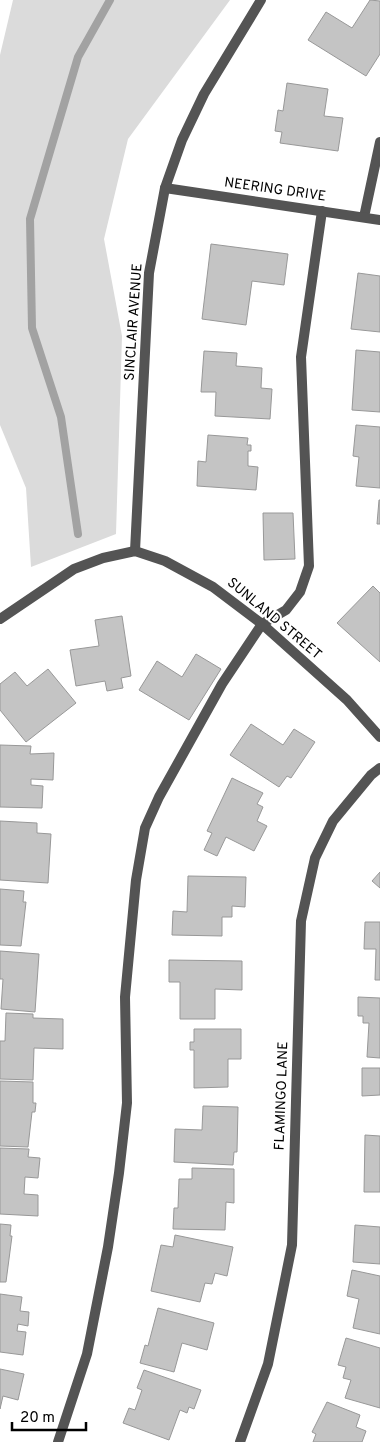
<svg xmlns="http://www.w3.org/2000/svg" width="380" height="1442" font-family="Overpass,sans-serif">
<rect width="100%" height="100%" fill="#fff"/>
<path fill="#dbdbdb" d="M13,0H230L128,139L104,239L122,336L116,534L31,567L26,488L0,425V55Z"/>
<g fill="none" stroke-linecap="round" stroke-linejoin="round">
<path stroke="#a2a2a2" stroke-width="8" d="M78,534L61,417L32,328L30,219L78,57L110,0"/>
</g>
<g fill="#c4c4c4" stroke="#989898">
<path d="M370,0L380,1V54L366,76L308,40L326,12L352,28Z"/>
<path d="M287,83L328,89L324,116L343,118L338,151L280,143L282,132L275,131L278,110L283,111Z"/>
<path d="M211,244L288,254L284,285L252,281L246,325L202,319Z"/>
<path d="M358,273L380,276V332L351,329Z"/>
<path d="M356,350L380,352V412L352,410Z"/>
<path d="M204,351L237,353L236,366L262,368L261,388L272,389L270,419L215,416L216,392H201Z"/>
<path d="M356,425L380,427V488L356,486L359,457L353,456Z"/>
<path d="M208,435L248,438L247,445H251V451H248V466L258,467L256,490L197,486L198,461L206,462Z"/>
<path d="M379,500H380V524H377Z"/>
<path d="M263,513H293L295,559L264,560Z"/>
<path d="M373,586L380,593V662L337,623Z"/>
<path d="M122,616L131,676L121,678L123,688L107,691L105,681L76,686L70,650L99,646L95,620Z"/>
<path d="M196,654L221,669L189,720L139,690L157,661L182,677Z"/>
<path d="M48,669L76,703L26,742L0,710V684L15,672L27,686Z"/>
<path d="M251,724L283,745L294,729L315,742L291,778L287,776L279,787L230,755Z"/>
<path d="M0,745L31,746L30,754L54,753L53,780L31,779V785L43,786L42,808L0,807Z"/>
<path d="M232,778L263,793L257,804L263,807L257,821L267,826L254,851L226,837L217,856L204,850L212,833L207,831Z"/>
<path d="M0,821L37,823V833L51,834L48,883L0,880Z"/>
<path d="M380,872V888L372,881Z"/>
<path d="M188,876L246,877L245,907L232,906V917H222V936L172,935L173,911L187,912Z"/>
<path d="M0,889L24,891L23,902H26L21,946L0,945Z"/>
<path d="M365,922H380V980H375L376,949H364Z"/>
<path d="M0,951L39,954L35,1012L1,1009L3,979H0Z"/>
<path d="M169,960L242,961V990L215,989V1019H180V982H169Z"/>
<path d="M358,997L380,998V1058L367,1057L369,1023H363V1016H358Z"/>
<path d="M6,1013L33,1014V1018L63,1019V1049L34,1048L33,1080L0,1079V1041H5Z"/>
<path d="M194,1029H241V1059H228V1087L194,1088V1050H190V1042H194Z"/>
<path d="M362,1068H380V1095L362,1096Z"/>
<path d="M0,1081L33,1082V1103H36L35,1112H32L28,1147L0,1146Z"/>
<path d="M203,1106L238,1107L237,1152H234L233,1165L174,1162L175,1129L202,1130Z"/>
<path d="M365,1135L380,1136V1192H364Z"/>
<path d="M0,1148L29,1149L28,1157L40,1158L38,1178L25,1177L24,1194L38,1195V1216L0,1214Z"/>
<path d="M192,1168L234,1169V1203L226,1202L225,1230L173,1229L174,1208H178L179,1179H192Z"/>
<path d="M0,1224L11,1225L10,1236H12L6,1282H0Z"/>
<path d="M355,1225L380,1227V1264L353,1262Z"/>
<path d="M175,1235L233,1247L227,1276L215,1273L212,1284L205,1283L200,1302L151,1291L161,1245L173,1247Z"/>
<path d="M352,1270L380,1276V1334L353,1328L359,1299L347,1296Z"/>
<path d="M0,1294L22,1297L20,1311L29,1312L28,1326L18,1324L17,1331L26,1332L23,1355L0,1352Z"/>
<path d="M158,1308L214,1323L207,1350L182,1343L174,1372L140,1363L145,1345L148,1346Z"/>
<path d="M346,1338L380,1348V1408L345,1398L351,1380L343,1378L346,1367L338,1365Z"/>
<path d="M0,1369L24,1374L18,1400L3,1396L0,1409Z"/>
<path d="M144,1370L201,1390L194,1409L189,1407L187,1413L180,1410L169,1440L123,1423L129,1408L135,1410L142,1390L137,1388Z"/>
<path d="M327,1402L360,1415L356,1427L366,1431L362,1442H313L316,1434L312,1432Z"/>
</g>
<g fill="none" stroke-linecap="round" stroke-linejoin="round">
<g stroke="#545454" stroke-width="10">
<path d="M364,217L380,142"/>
<path d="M58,1442L87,1354L108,1247L119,1173L127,1103L125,997L136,880L145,828L159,797L222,684L262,624L286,610L300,592L309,566L301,357L322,211"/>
</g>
<g stroke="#545454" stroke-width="10">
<path d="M165,188L380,220"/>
<path d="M135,551L149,273L165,188L182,140L204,94L261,0"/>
<path d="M0,619L74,569L103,558L135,551L165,561L213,587L262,624L347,700L380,737"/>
<path d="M240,1442L268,1364L292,1245L301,921L315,858L333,821L371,775L380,768"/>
</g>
</g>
<g text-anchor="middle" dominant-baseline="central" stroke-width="4" stroke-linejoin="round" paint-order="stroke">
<g font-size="14" fill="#000" stroke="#fff">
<text transform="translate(275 190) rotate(8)">NEERING DRIVE</text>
<text transform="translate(134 322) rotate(-86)">SINCLAIR AVENUE</text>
<text transform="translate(274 619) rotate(40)">SUNLAND STREET</text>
<text transform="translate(282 1096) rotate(-88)">FLAMINGO LANE</text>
</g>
</g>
<path d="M12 1422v8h74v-8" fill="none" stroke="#000000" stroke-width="2.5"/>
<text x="20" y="1422" font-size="15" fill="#000000" stroke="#ffffff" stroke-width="4" paint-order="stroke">20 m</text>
</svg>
